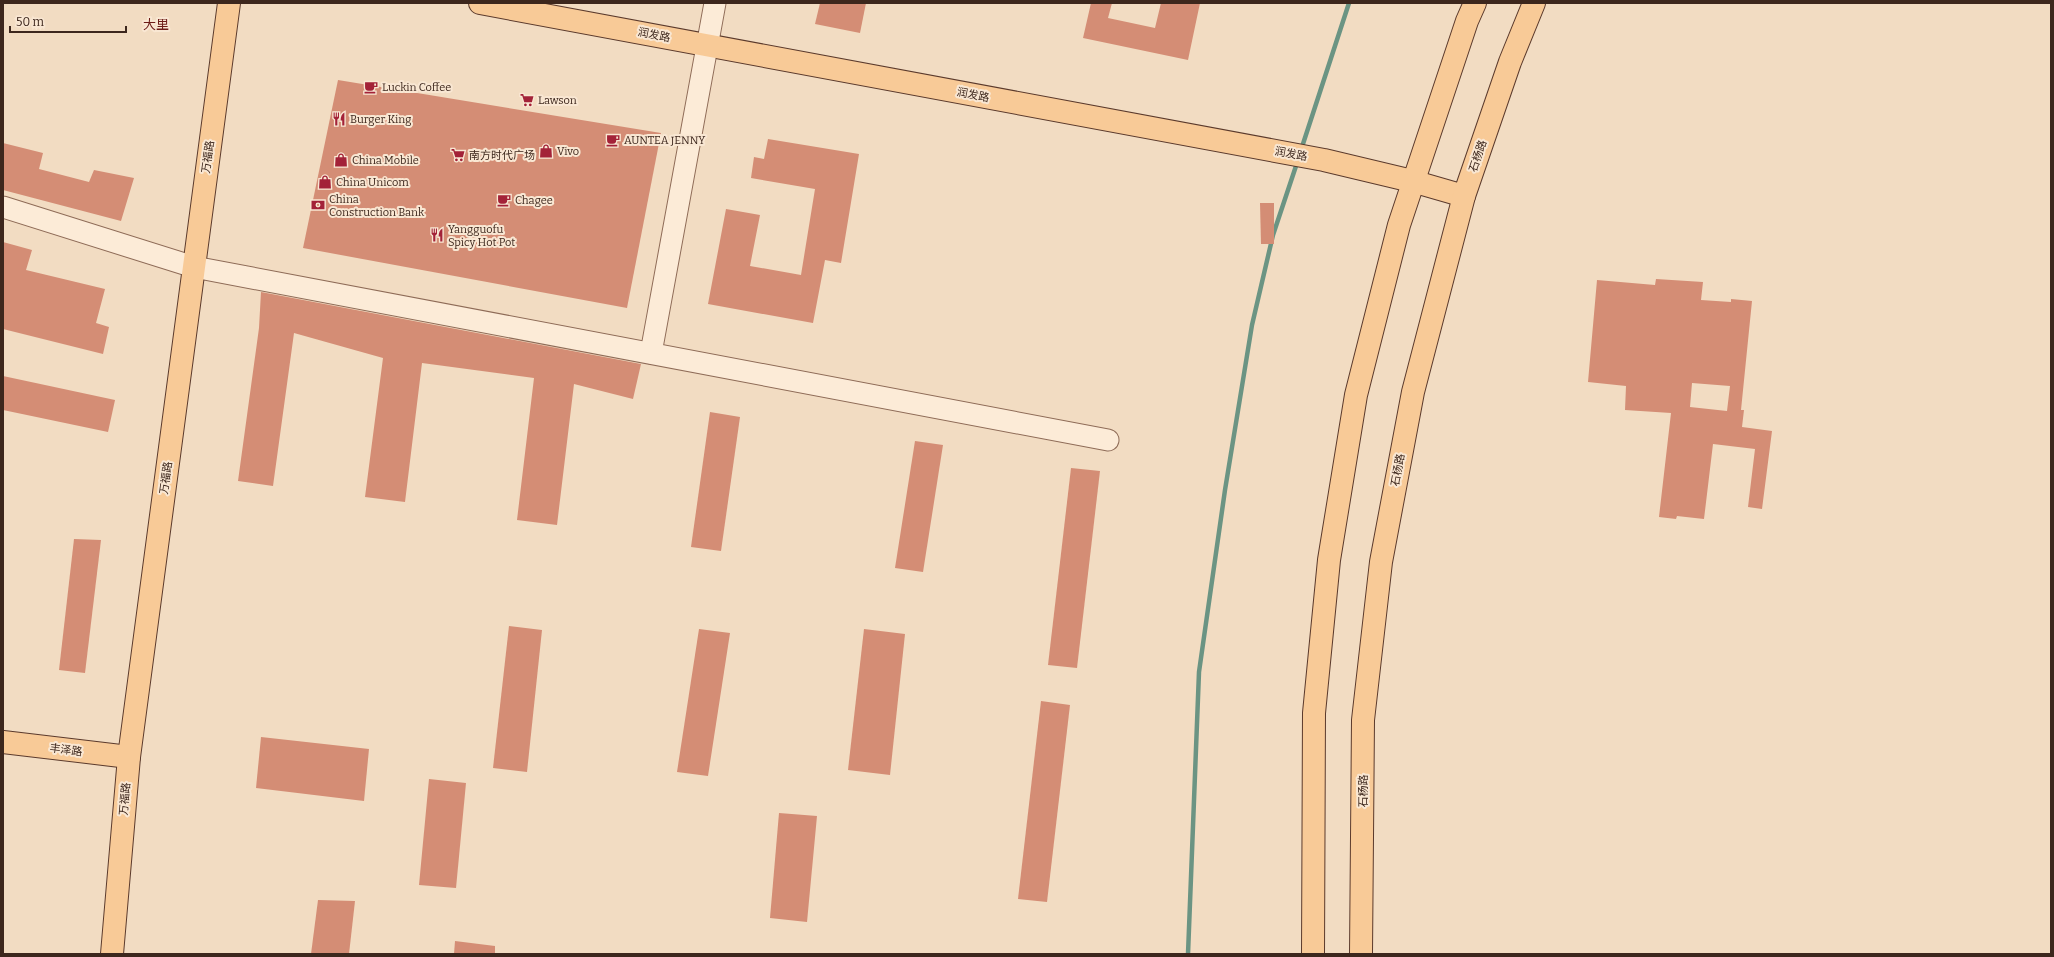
<svg xmlns="http://www.w3.org/2000/svg" width="2054" height="957" font-family="Bitter,'Noto Sans SC',serif">
<rect width="100%" height="100%" fill="#f2dcc2"/>
<g fill="none" stroke-linecap="round" stroke-linejoin="round">
<g stroke="#6b9483" stroke-width="4.5">
<path d="M1301,150L1349,3"/>
<path d="M1188,954L1199,672L1225,490L1252,325L1273,235L1298,160"/>
</g>
</g>
<g fill="#d48d75" fill-rule="evenodd">
<path d="M820,3H866L860,33L815,24Z"/>
<path d="M1091,3H1112L1108,18L1155,28L1161,3H1200L1188,60L1083,38Z"/>
<path d="M338,80L661,133L627,308L303,248Z"/>
<path d="M768,139L859,154L841,263L825,260L813,323L708,304L726,209L760,215L750,266L801,275L815,189L751,178L754,157L764,159Z"/>
<path d="M3,143L43,153L39,169L89,182L94,170L134,178L121,221L3,190Z"/>
<path d="M1260,203H1274V244H1261Z"/>
<path d="M3,242L32,250L26,270L105,289L96,323L109,327L103,354L3,329Z"/>
<path d="M1656,279L1703,282L1701,300L1731,302V299L1752,301L1741,410H1744L1742,427L1772,431L1762,509L1748,507L1755,449L1713,444L1704,519L1677,516L1676,519L1659,517L1671,413L1625,410L1626,386L1588,382L1597,280L1655,285ZM1692,383L1730,386L1727,411L1690,407Z"/>
<path d="M261,292L641,364L633,399L574,384L557,525L517,520L534,378L422,363L405,502L365,497L383,358L294,333L273,486L238,481L259,328Z"/>
<path d="M3,376L115,400L108,432L3,410Z"/>
<path d="M710,412L740,417L721,551L691,547Z"/>
<path d="M915,441L943,445L923,572L895,568Z"/>
<path d="M1071,468L1100,471L1077,668L1048,665Z"/>
<path d="M74,539L101,540L85,673L59,670Z"/>
<path d="M509,626L542,630L527,772L493,768Z"/>
<path d="M699,629L730,633L708,776L677,772Z"/>
<path d="M864,629L905,634L890,775L848,770Z"/>
<path d="M1041,701L1070,705L1047,902L1018,899Z"/>
<path d="M261,737L369,749L364,801L256,788Z"/>
<path d="M429,779L466,783L456,888L419,885Z"/>
<path d="M779,813L817,816L807,922L770,918Z"/>
<path d="M318,900L355,901L349,954H311Z"/>
<path d="M455,941L495,946V954H454Z"/>
</g>
<g fill="none" stroke-linecap="round" stroke-linejoin="round">
<g stroke="#8e6b57" stroke-width="23">
<g id="minor">
<path d="M3,207L194,267L1108,440"/>
<path d="M651,353L715,3"/>
</g>
</g>
<g stroke="#5b3a2c" stroke-width="24">
<g id="major">
<path d="M480,3L1324,160L1412,181L1464,196"/>
<path d="M3,742L129,757"/>
<path d="M112,954L129,757L229,3"/>
<path d="M1313,954L1314,713L1329,560L1356,395L1399,225L1467,21L1475,3"/>
<path d="M1361,954L1363,720L1381,562L1413,392L1464,196L1510,62L1534,3"/>
</g>
</g>
<use href="#minor" stroke="#fcebd7" stroke-width="21"/>
<use href="#major" stroke="#f8ca97" stroke-width="22"/>
</g>
<defs>
<g id="cafe-bare" transform="scale(1.08)"><path d="M-5.5-4.5H6V0H3Q3 3.5 0 3.5H-2.5Q-5.5 3.5-5.5 0ZM3-3.2v2h1.7v-2ZM-6 4.5H4V6H-6Z" fill="#a32238" stroke="#f9e7d3" stroke-width="2.5" paint-order="stroke"/></g>
<g id="supermarket-bare" transform="scale(1.08)"><path d="M-6-5.5h2.5l.6 2H6L4.5 2H-2.5L-4.4-4H-6ZM-1.5 3.2a1.3 1.3 0 1 0 .1 0ZM3 3.2a1.3 1.3 0 1 0 .1 0Z" fill="#a32238" stroke="#f9e7d3" stroke-width="2.5" paint-order="stroke"/></g>
<g id="restaurant-bare" transform="scale(1.08)"><path d="M-5-6h1v4h1v-4h1v4h1v-4h1v5L-1.5 .5V6h-2V.5L-5-1ZM5-6V6H3V1.5H1.5Q1.5-4 5-6Z" fill="#a32238" stroke="#f9e7d3" stroke-width="2.5" paint-order="stroke"/></g>
<g id="shop-bare" transform="scale(1.08)"><path d="M-5-2.5h2.3a2.7 3.5 0 0 1 5.4 0H5L5.5 6h-11ZM-1.5-2.5h3a1.5 2.3 0 0 0-3 0Z" fill="#a32238" stroke="#f9e7d3" stroke-width="2.5" paint-order="stroke"/></g>
<g id="bank-bare" transform="scale(1.08)"><path d="M-6-4H6V4H-6ZM0-2.3a2.3 2.3 0 1 0 0 4.6a2.3 2.3 0 1 0 0-4.6Z" fill="#a32238" stroke="#f9e7d3" stroke-width="2.5" paint-order="stroke"/></g>
</defs>
<g fill-rule="evenodd">
<use href="#cafe-bare" x="371" y="87"/>
<use href="#supermarket-bare" x="527" y="100"/>
<use href="#restaurant-bare" x="339" y="119"/>
<use href="#cafe-bare" x="613" y="140"/>
<use href="#shop-bare" x="546" y="151"/>
<use href="#supermarket-bare" x="458" y="155"/>
<use href="#shop-bare" x="341" y="160"/>
<use href="#shop-bare" x="325" y="182"/>
<use href="#cafe-bare" x="504" y="200"/>
<use href="#bank-bare" x="318" y="205"/>
<use href="#restaurant-bare" x="437" y="235"/>
</g>
<g text-anchor="middle" dominant-baseline="central" stroke-width="4" stroke-linejoin="round" paint-order="stroke">
<g font-size="11" fill="#3d271d" stroke="#f9e7d3">
<text transform="translate(654 35) rotate(11)">润发路</text>
<text transform="translate(973 95) rotate(11)">润发路</text>
<text transform="translate(1291 154) rotate(10)">润发路</text>
<text transform="translate(1478 156) rotate(-71)">石杨路</text>
<text transform="translate(208 157) rotate(-82)">万福路</text>
<text transform="translate(1398 470) rotate(-80)">石杨路</text>
<text transform="translate(166 478) rotate(-82)">万福路</text>
<text transform="translate(66 750) rotate(7)">丰泽路</text>
<text transform="translate(1363 791) rotate(-90)">石杨路</text>
<text transform="translate(125 799) rotate(-85)">万福路</text>
</g>
<g font-size="11" fill="#3d271d" stroke="#f9e7d3" text-anchor="start">
<text x="382" y="87">Luckin Coffee</text>
<text x="538" y="100">Lawson</text>
<text x="350" y="119">Burger King</text>
<text x="624" y="140">AUNTEA JENNY</text>
<text x="557" y="151">Vivo</text>
<text x="469" y="155">南方时代广场</text>
<text x="352" y="160">China Mobile</text>
<text x="336" y="182">China Unicom</text>
<text x="329" y="199">China<tspan x="329" dy="13">Construction Bank</tspan></text>
<text x="515" y="200">Chagee</text>
<text x="448" y="229">Yangguofu<tspan x="448" dy="13">Spicy Hot Pot</tspan></text>
</g>
<g font-size="13" fill="#6d1c18" stroke="#f9e7d3">
<text x="156" y="24">大里</text>
</g>
</g>
<rect width="2054" height="957" fill="none" stroke="#3d271d" stroke-width="8"/>
<path d="M10 26v6h116v-6" fill="none" stroke="#3d271d" stroke-width="2"/>
<text x="16" y="26" font-size="12" fill="#3d271d" stroke="#f9e7d3" stroke-width="3" paint-order="stroke">50 m</text>
</svg>
